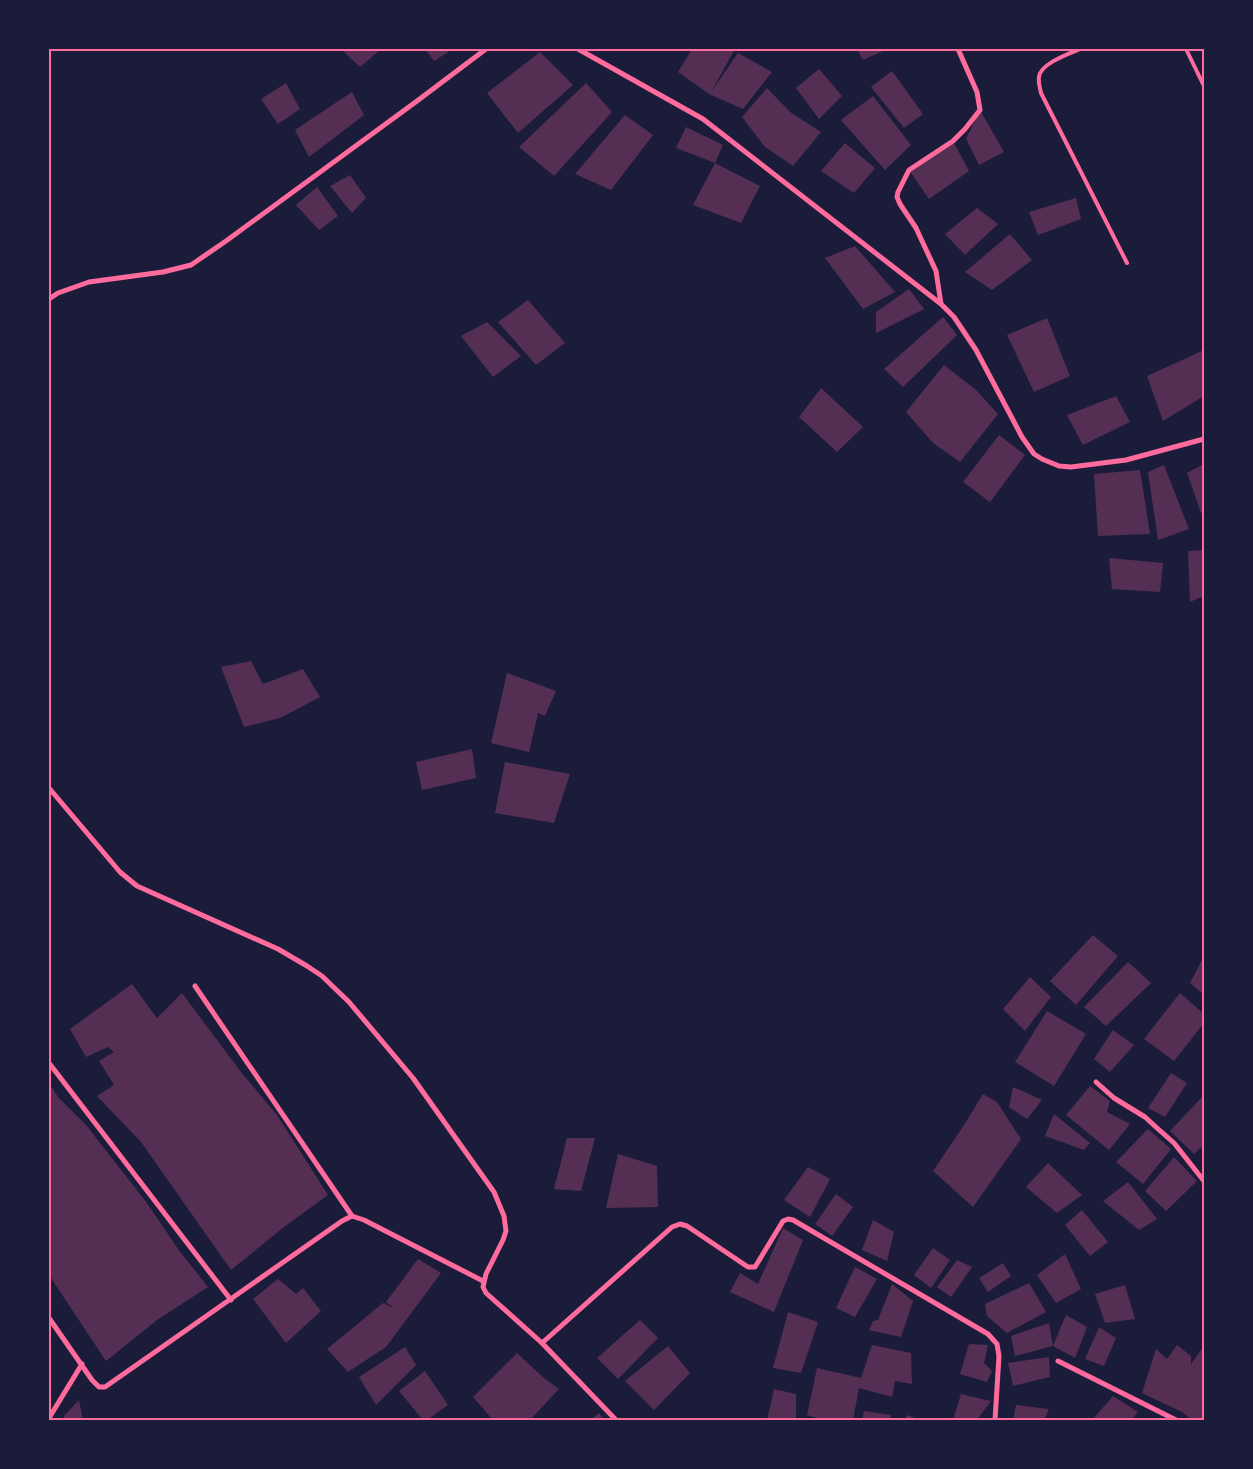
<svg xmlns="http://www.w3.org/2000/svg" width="1253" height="1469" font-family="Cabin,sans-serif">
<rect width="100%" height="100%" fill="#1b1b3a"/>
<g fill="#542f53">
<path d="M341,49H381L360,67Z"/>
<path d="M425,49H453L434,61Z"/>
<path d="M692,49H735L711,92L738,53L772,72L743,109L709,94L678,72Z"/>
<path d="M857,49H887L863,60Z"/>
<path d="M540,52L573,85L518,133L487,93Z"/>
<path d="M819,69L842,96L819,119L796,88Z"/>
<path d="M892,71L923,114L904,128L871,87Z"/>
<path d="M286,83L300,109L278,124L261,99Z"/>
<path d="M586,83L612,112L554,176L519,147Z"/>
<path d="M767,88L790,112L821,132L793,166L765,147L742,117Z"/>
<path d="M352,92L364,115L309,157L295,130Z"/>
<path d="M873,96L911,145L885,170L841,120Z"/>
<path d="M980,110L1004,152L979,165L966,139Z"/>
<path d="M625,115L653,135L611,190L575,174Z"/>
<path d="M686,127L723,145L715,163L760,186L741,223L693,205L715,163L676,148Z"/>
<path d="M953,141L969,171L929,199L909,170Z"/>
<path d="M845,143L875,168L854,193L821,171Z"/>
<path d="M350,175L366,198L352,213L330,186Z"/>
<path d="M317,187L338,216L319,230L296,205Z"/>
<path d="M1076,198L1081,219L1038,235L1029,212Z"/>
<path d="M977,208L998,224L965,255L945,234Z"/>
<path d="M1010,234L1032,260L992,290L965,272Z"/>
<path d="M855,246L895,292L863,309L825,258Z"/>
<path d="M909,289L924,309L876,333V312Z"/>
<path d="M528,300L565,343L536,365L498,322Z"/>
<path d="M943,317L957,335L903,387L884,369Z"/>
<path d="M1047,318L1070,376L1034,392L1007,335Z"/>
<path d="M487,322L521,356L493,377L461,336Z"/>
<path d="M1204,350V396L1163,421L1147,376Z"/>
<path d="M944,365L976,390L998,414L960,462L933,443L906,412Z"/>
<path d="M821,388L863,427L837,452L799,417Z"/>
<path d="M1116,396L1130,422L1083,445L1067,415Z"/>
<path d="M999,435L1025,455L990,502L963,482Z"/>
<path d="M1204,464V512L1201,513L1187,473Z"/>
<path d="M1164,465L1189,529L1158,540L1148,472Z"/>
<path d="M1140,470L1150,534L1098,536L1094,474Z"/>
<path d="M1204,550V596L1190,602L1188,551Z"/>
<path d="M1109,558L1163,563L1160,592L1112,589Z"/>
<path d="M251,661L263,684L303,669L320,697L280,718L244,727L221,667Z"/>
<path d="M507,673L556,691L545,716L538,713L529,752L491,743Z"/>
<path d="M472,749L476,778L422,790L416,762Z"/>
<path d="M505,762L570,774L554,823L495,813Z"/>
<path d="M1093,935L1118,956L1076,1005L1050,981Z"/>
<path d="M1203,958L1204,959V995L1190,983Z"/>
<path d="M1128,962L1151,983L1106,1026L1084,1007Z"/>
<path d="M1030,977L1051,997L1025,1031L1003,1009Z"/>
<path d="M132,984L157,1018L182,993L241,1072L277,1115L328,1195L284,1227L231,1270L141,1142L97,1096L114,1085L99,1061L114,1052L108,1047L86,1057L70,1029Z"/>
<path d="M1180,993L1204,1014V1023L1174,1061L1144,1039Z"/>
<path d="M1047,1011L1086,1034L1054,1086L1015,1062Z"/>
<path d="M1113,1030L1134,1045L1110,1072L1094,1059Z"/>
<path d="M1171,1073L1187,1083L1165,1117L1148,1108Z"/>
<path d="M49,1083L58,1097L86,1125L147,1203L178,1249L208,1287L157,1320L106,1361L49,1275Z"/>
<path d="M1090,1086L1110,1101L1107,1112L1130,1124L1109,1150L1066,1115Z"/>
<path d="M1013,1087L1042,1100L1027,1119L1009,1107Z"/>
<path d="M983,1094L997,1102L1021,1139L973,1207L933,1171L964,1125Z"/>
<path d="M1202,1097L1204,1099V1145L1194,1154L1170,1131Z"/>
<path d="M1054,1114L1090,1143L1084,1150L1045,1136Z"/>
<path d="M1148,1129L1171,1149L1143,1184L1116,1162Z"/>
<path d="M567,1138H595L581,1191L554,1189Z"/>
<path d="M618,1154L657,1166L658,1207L606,1208Z"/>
<path d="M1174,1157L1197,1181L1166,1211L1145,1191Z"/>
<path d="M1048,1163L1082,1195L1057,1213L1026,1187Z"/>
<path d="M808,1167L830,1179L810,1217L784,1200Z"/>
<path d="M1128,1182L1157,1219L1139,1230L1103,1201Z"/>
<path d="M836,1194L853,1207L832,1236L815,1224Z"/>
<path d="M1082,1210L1108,1242L1090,1256L1065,1225Z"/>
<path d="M873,1220L894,1232L887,1261L862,1250Z"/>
<path d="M783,1228L803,1240L774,1312L730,1292L740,1273L758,1284Z"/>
<path d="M933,1248L950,1260L931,1288L914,1275Z"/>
<path d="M1065,1254L1081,1289L1056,1303L1037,1275Z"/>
<path d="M418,1259L441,1273L386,1347L348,1372L327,1349L383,1303L394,1308L386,1302Z"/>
<path d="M957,1260L972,1267L951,1297L937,1287Z"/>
<path d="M1003,1263L1011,1276L988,1292L979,1278Z"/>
<path d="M855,1267L877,1279L855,1317L836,1308Z"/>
<path d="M278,1279L296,1294L303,1288L321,1311L286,1343L253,1299Z"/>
<path d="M1029,1283L1046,1312L1007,1333L987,1316L985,1304Z"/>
<path d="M892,1284L913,1301L901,1337L869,1330L873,1321L878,1320Z"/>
<path d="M1125,1285L1135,1319L1105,1323L1095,1294Z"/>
<path d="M788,1312L818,1322L801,1373L773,1368Z"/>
<path d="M1066,1315L1087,1327L1075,1358L1053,1346Z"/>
<path d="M640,1320L658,1338L618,1379L597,1358Z"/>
<path d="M1049,1323L1053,1346L1015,1356L1011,1336Z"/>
<path d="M1099,1327L1116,1338L1104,1366L1085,1359Z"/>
<path d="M969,1344L988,1345L984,1363L992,1371L987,1382L960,1374Z"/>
<path d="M872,1345L911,1353L912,1384L895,1381L892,1397L859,1388L853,1420H823L807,1415L817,1368L861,1378Z"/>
<path d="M1177,1345L1191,1356V1364L1204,1346V1416L1201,1420H1192L1182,1412L1142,1393L1156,1349L1167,1359Z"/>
<path d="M668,1346L690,1373L654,1410L625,1381Z"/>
<path d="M405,1347L416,1365L376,1405L359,1377Z"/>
<path d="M517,1353L544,1378L559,1389L530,1420H493L473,1397Z"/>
<path d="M1049,1357L1050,1377L1013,1386L1008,1363Z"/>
<path d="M425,1371L448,1405L427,1420H423L399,1391Z"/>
<path d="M774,1389L796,1394V1420H767Z"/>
<path d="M961,1394L991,1401L977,1420H953Z"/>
<path d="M1113,1396L1138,1412L1131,1420H1092Z"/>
<path d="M79,1400L83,1420H65L64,1416Z"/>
<path d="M1016,1405L1049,1409L1044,1420H1013Z"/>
<path d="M864,1411L891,1415L890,1420H862Z"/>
<path d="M599,1413L604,1420H591Z"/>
<path d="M907,1415L920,1420H905Z"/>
</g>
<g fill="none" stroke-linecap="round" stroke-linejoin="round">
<g stroke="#ff6b9d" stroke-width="4">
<path d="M1080,49C1068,54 1040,64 1039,77C1038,82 1040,88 1041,93L1127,263"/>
<path d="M1186,49L1204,86"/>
</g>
<g stroke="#ff6b9d" stroke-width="5">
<path d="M578,49L703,119L941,304L954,317L976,350L1022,437L1034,454L1042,459L1059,466L1071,467L1126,460L1204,439"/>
<path d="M49,299L58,293L89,282L163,272L191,265L226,241L417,101L486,49"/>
<path d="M941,304L936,271L916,228L900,204L897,197L898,192L909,170L953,141L965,129L980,110L977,92L958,49"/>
<path d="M49,788L120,872L137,886L278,949L307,966L322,976L349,1002L413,1078L494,1192L504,1216L506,1231L503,1240L486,1274L483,1287L486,1293L542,1343L616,1420"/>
<path d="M195,986L352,1216L364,1220L483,1281"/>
<path d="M49,1063L231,1300"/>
<path d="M1096,1082L1114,1098L1145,1117L1157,1128L1174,1143L1204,1181"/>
<path d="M49,1318L92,1380L99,1387H105L342,1221L352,1216"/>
<path d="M542,1343L672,1227L680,1224L687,1226L748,1267H755L783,1221L788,1219L793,1220L988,1334L997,1344L999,1356L995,1420"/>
<path d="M1058,1361L1176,1420"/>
<path d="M49,1418L82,1364"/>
</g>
</g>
<rect width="1253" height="1469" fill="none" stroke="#1b1b3a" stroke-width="100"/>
<rect x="50" y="50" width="1153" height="1369" fill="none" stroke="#ff6b9d" stroke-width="2"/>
</svg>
